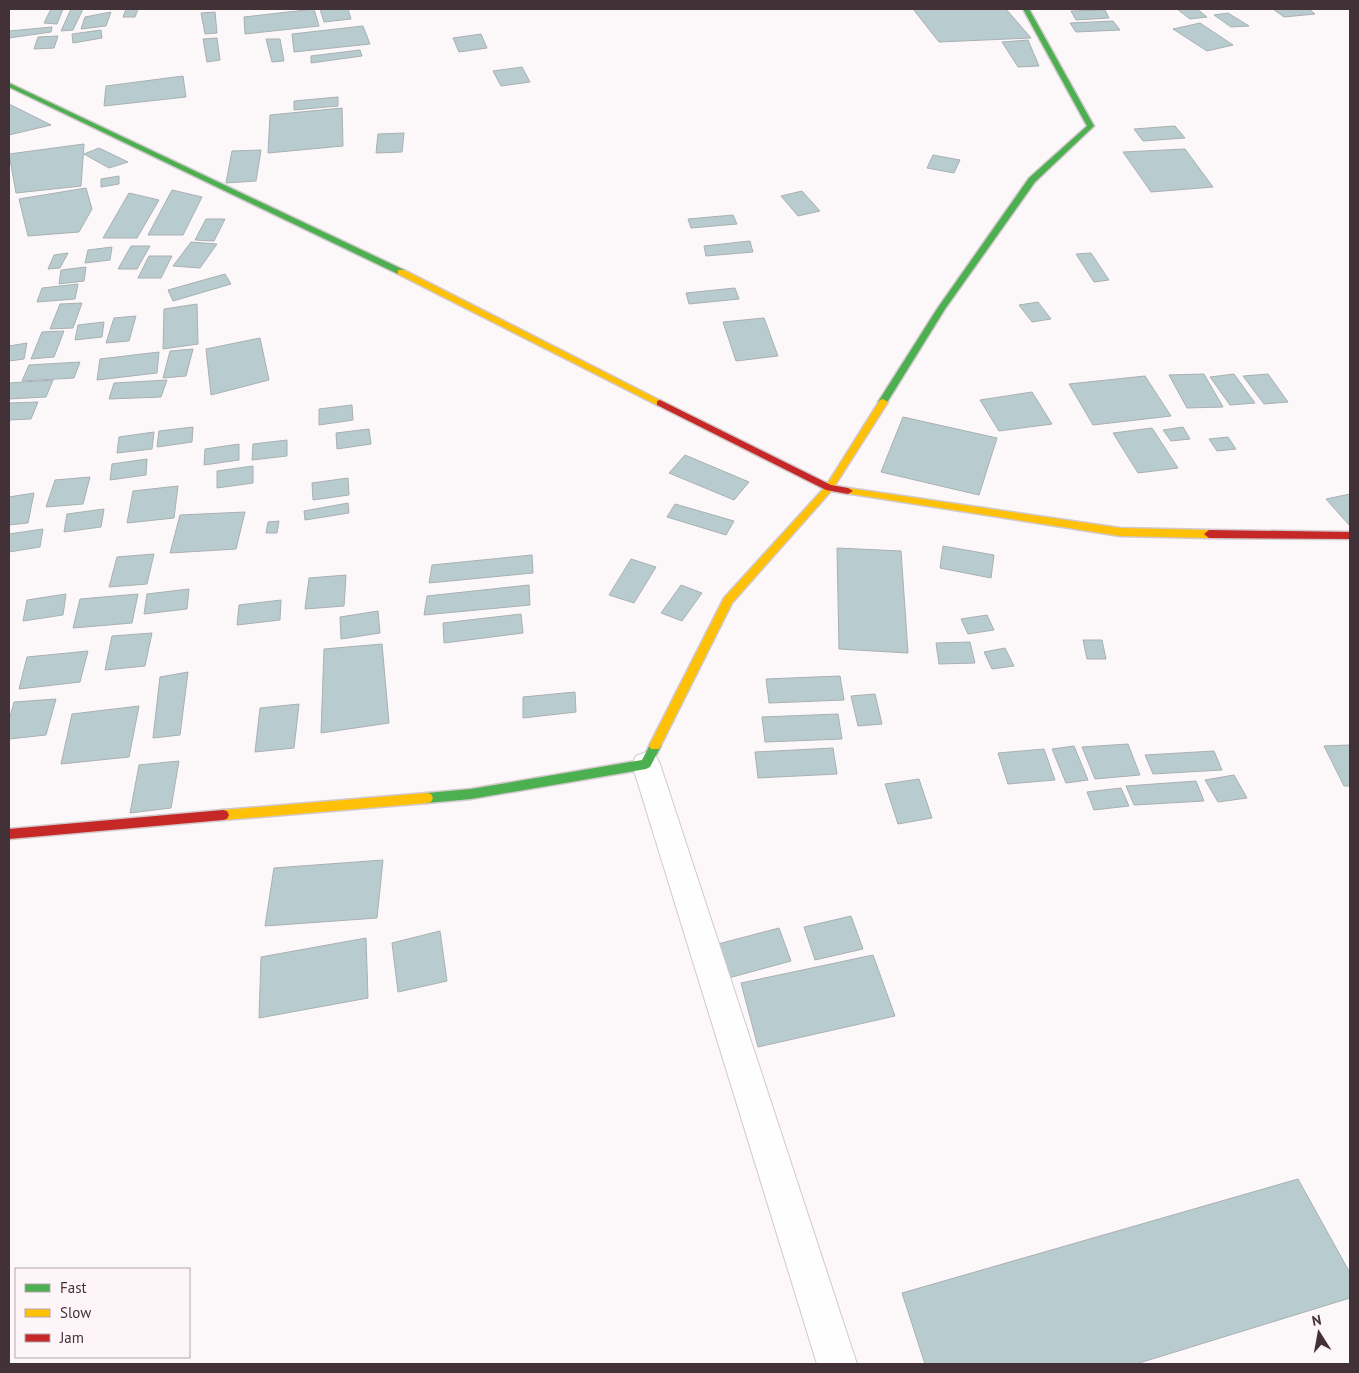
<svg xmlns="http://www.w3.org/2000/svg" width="1359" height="1373" font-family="'PT Sans',sans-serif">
<rect width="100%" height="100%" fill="#fcf7f9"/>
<g fill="#b8ccd0" stroke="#a9b0b2">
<path d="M51,9H63L57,24L44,23Z"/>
<path d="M71,9H83L73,30L61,31Z"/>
<path d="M126,9H138L135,17H123Z"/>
<path d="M314,9L319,26L245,34L244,17Z"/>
<path d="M320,9H348L351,19L324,22Z"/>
<path d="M913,9H1006L1031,38L939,42Z"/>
<path d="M1177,9H1197L1207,17L1190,19Z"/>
<path d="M1273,9H1309L1315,14L1284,17Z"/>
<path d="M1105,10L1109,18L1076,20L1071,11Z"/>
<path d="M111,12L106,26L81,29L85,17Z"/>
<path d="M215,12L217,33L205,34L201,13Z"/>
<path d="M1228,13L1249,26L1231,27L1214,15Z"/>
<path d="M1113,21L1120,30L1076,32L1070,23Z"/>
<path d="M1200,23L1233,45L1207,51L1173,29Z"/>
<path d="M363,26L370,44L294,52L292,34Z"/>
<path d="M52,27L51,32L9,38V31Z"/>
<path d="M101,30L102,38L73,43L72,34Z"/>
<path d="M481,34L487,48L459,52L453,38Z"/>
<path d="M58,36L54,48L34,49L38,37Z"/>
<path d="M217,38L220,60L207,62L203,39Z"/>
<path d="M266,39H280L284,61L272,62Z"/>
<path d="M1028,40L1039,66L1018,67L1002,42Z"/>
<path d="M360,50L362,56L311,63V56Z"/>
<path d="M522,67L530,82L501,86L493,71Z"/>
<path d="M183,76L186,97L104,106L106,86Z"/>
<path d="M338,97V106L294,110V101Z"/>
<path d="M9,104L51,125L9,135Z"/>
<path d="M342,108L343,146L268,153L270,115Z"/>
<path d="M1175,126L1185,138L1143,141L1134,129Z"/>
<path d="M404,133L402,152L376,153L378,134Z"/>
<path d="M84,144L81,186L16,193L9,154Z"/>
<path d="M99,148L128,162L109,168L84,154Z"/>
<path d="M1185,149L1213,187L1151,192L1123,152Z"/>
<path d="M261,150L256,181L226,183L232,151Z"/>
<path d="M933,155L960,160L954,173L927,168Z"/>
<path d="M119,176V184L101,187V179Z"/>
<path d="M86,188L92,209L79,232L28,236L19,199Z"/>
<path d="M172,190L202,197L183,235H148Z"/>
<path d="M802,191L820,211L798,216L781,196Z"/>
<path d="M129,193L159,200L137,238H103Z"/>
<path d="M733,215L737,224L691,228L688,219Z"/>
<path d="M206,219H225L214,241L195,240Z"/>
<path d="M750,241L753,252L706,256L704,246Z"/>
<path d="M191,242L217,244L200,268L173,266Z"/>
<path d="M131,246H150L137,269H118Z"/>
<path d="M112,247L110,260L85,263L88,250Z"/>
<path d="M68,253L60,268L48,269L54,255Z"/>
<path d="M1091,253L1109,280L1094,282L1076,254Z"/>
<path d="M149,256H172L161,278H138Z"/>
<path d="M86,267L84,281L59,284L61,270Z"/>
<path d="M225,274L231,284L173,301L168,290Z"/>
<path d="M78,284L75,299L37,302L42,288Z"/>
<path d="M735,288L739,299L689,304L686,293Z"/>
<path d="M1038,302L1051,319L1032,322L1019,305Z"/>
<path d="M82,303L73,328L50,329L60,304Z"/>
<path d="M197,304L198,344L163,349L164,309Z"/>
<path d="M136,316L129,341L106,343L114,318Z"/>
<path d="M764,318L778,356L736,361L723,322Z"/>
<path d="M104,322L102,337L75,340L78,325Z"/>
<path d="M64,331L54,357L31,359L42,332Z"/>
<path d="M260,338L269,380L211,395L206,349Z"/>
<path d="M27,343L24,359L9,361V346Z"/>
<path d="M193,349L186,376L163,378L170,351Z"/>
<path d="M159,352L157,373L97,380L100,359Z"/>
<path d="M80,362L74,378L22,381L29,365Z"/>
<path d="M1204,374L1223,407L1187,408L1169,375Z"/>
<path d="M1234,374L1255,403L1230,405L1210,377Z"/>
<path d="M1268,374L1288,402L1264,404L1243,376Z"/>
<path d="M1145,376L1171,416L1093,425L1069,384Z"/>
<path d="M53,380L46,397L9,399V383Z"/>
<path d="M167,380L161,397L109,399L114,383Z"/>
<path d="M1032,392L1052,424L999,431L980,400Z"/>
<path d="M38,402L31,419L9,420V403Z"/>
<path d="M352,405L353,420L319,425V409Z"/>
<path d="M903,417L997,438L979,495L881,472Z"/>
<path d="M193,427L192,442L157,447L159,431Z"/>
<path d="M1183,427L1190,439L1171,441L1163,430Z"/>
<path d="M1152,428L1178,468L1138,473L1113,433Z"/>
<path d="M369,429L371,444L337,449L336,433Z"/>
<path d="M154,432L152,449L117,453L119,437Z"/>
<path d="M1228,437L1236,449L1217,451L1209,439Z"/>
<path d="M287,440V456L252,460L253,444Z"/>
<path d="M239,444V460L204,465L205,449Z"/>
<path d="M685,455L749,482L734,500L669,473Z"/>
<path d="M147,459L146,475L110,480L112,464Z"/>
<path d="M253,466V483L217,488V471Z"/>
<path d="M90,477L83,504L46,507L55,480Z"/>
<path d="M348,478L349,495L313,500L312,483Z"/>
<path d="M178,486L174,518L127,523L133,491Z"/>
<path d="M34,493L28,523L9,525V497Z"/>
<path d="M1350,494V526L1326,499Z"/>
<path d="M348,503L349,513L305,520L304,511Z"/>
<path d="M675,504L734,521L726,535L667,517Z"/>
<path d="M104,509L101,527L64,532L67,514Z"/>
<path d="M245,512L236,549L170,553L180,515Z"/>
<path d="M279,521L277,533H266L268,522Z"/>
<path d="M43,529L40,547L9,552V534Z"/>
<path d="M943,546L994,555L991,578L940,568Z"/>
<path d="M837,548L901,551L908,653L839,649Z"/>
<path d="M154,554L147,584L109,587L117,557Z"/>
<path d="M532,555L533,573L429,583L432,565Z"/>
<path d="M631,559L656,567L634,603L609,595Z"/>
<path d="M346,575L344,606L305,609L309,578Z"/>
<path d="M529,585L530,605L424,615L427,596Z"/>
<path d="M681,585L702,593L682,621L661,613Z"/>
<path d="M189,589L187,609L144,614L147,594Z"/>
<path d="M66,594L63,615L23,621L27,600Z"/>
<path d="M138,594L132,623L73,628L80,599Z"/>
<path d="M281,600L280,620L237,625L239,605Z"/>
<path d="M378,611L380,633L341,639L340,617Z"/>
<path d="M521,614L523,633L444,643L443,623Z"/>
<path d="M987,615L994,630L968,634L961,619Z"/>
<path d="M152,633L145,666L105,670L112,636Z"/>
<path d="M1083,640H1102L1106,659H1087Z"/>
<path d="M970,642L975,663L939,664L936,643Z"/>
<path d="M382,644L389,723L321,733L324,649Z"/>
<path d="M1005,648L1014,666L992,669L984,652Z"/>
<path d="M88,651L80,682L19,689L27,657Z"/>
<path d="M188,672L180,735L153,738L160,677Z"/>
<path d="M840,676L844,700L769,703L766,679Z"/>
<path d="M575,692L576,712L523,718V697Z"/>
<path d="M875,694L882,724L858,726L851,696Z"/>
<path d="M56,699L46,735L9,739V720L14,702Z"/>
<path d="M299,704L294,748L255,752L260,708Z"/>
<path d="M139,706L129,757L61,764L72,714Z"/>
<path d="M838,714L842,739L765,742L762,717Z"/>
<path d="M1128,744L1140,775L1095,779L1082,747Z"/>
<path d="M1350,745V786H1344L1324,746Z"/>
<path d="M1074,746L1088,780L1066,783L1052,749Z"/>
<path d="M833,748L837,774L758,778L755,752Z"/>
<path d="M1044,749L1055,780L1008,784L998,753Z"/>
<path d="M1214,751L1222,770L1153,774L1145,755Z"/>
<path d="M179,761L171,808L130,813L139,765Z"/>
<path d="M1234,775L1247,798L1218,802L1205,780Z"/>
<path d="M919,779L932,818L898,824L885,784Z"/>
<path d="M1196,781L1204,801L1134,805L1126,786Z"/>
<path d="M1121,788L1129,806L1094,810L1087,792Z"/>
<path d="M383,860L377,918L265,926L274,868Z"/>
<path d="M851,916L863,949L815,960L804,927Z"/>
<path d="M779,928L791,961L725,979L714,945Z"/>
<path d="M440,931L447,981L398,992L392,943Z"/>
<path d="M366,938L368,998L259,1018L261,957Z"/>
<path d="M873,955L895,1016L758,1047L741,983Z"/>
<path d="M1298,1179L1350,1273V1298L1136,1364H925L902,1293Z"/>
</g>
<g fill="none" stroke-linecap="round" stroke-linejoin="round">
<g stroke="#d2c9cc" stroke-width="2">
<path id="street" d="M646,752L656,756L660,764L857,1364H817L632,764L636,756Z"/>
</g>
<g stroke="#d2c9cc" stroke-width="3">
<g id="fast">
<path d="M1023,9H1029L1094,126L1035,182L945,309L886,404H880L878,402L937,309L1029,178L1087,126Z"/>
<path d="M9,83L404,270L405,272L398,274L9,87Z"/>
<path d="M655,741L659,743L661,746L650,767L646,769L471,799L427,803L423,802L421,798L423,794L427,793L471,789L642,760L651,743Z"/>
</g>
</g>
<g stroke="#d2c9cc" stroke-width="3">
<g id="slow">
<path d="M398,270H404L665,403L663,405H657L398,274Z"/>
<path d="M883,399L888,402L832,490L732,603L659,749H651L649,746L724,598L826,486L880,400Z"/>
<path d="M848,488L1120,528L1209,530L1214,534L1209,538L1120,536L845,493L843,491L845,489Z"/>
<path d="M427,793L431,794L433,798L431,802L427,803L223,820L219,819L217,815L219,811L223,810Z"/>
</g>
</g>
<g stroke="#d2c9cc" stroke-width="3">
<g id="jam">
<path d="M660,400L831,485L848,488L853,491L848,494L826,490L657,405V401Z"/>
<path d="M1209,530L1350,532V539L1209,538L1204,534Z"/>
<path d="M223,810L227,811L229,815L227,819L223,820L9,839V829Z"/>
</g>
</g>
<use href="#street" fill="#fffefe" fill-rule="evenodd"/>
<use href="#fast" fill="#4caf50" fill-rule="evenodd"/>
<use href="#slow" fill="#ffc107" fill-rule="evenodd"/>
<use href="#jam" fill="#c62828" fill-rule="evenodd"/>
</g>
<rect width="1359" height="1373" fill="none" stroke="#423238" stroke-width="20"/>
<rect x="15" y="1268" width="175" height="90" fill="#fef5f8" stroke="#b3a7ab"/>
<rect x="25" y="1284" width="25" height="8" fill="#4caf50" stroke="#b3a7ab"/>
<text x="60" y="1293" font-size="15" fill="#423238">Fast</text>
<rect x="25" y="1309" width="25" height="8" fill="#ffc107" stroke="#b3a7ab"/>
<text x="60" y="1318" font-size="15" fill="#423238">Slow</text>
<rect x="25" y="1334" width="25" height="8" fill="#c62828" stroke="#b3a7ab"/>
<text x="60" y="1343" font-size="15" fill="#423238">Jam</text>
<g transform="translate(1319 1333) rotate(349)" stroke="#fef5f8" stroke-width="4" paint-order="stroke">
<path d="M0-4L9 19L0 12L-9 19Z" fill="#423238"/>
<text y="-8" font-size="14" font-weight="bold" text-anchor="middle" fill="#423238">N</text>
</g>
</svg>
